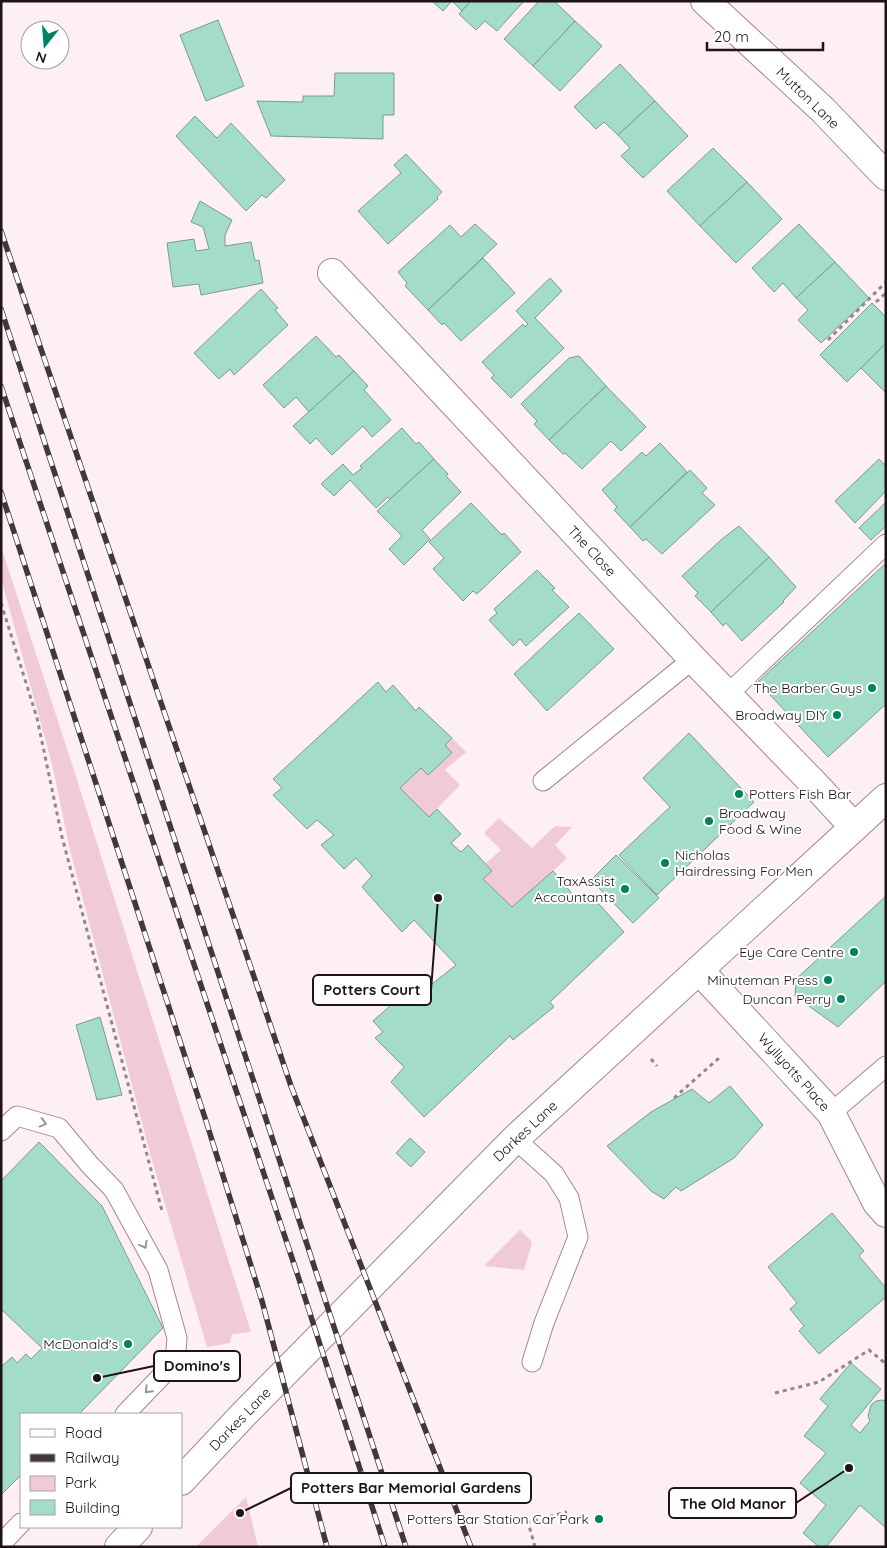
<svg xmlns="http://www.w3.org/2000/svg" width="887" height="1548" font-family="Quicksand,sans-serif">
<rect width="100%" height="100%" fill="#fdeff3"/>
<g fill="#f1cad7">
<path d="M1,547L72,764L251,1332L232,1334L230,1343L207,1347L150,1153L70,850L52,764L1,578Z"/>
<path d="M452,738L466,752L445,770L460,785L429,817L400,788L421,768L428,775L452,754L445,745Z"/>
<path d="M499,818L532,848L555,826L572,827L555,845L567,858L513,909L483,879L492,871L485,864L501,850L484,833Z"/>
<path d="M520,1230L532,1242L524,1270L484,1266Z"/>
<path d="M246,1497L258,1547H196Z"/>
</g>
<g fill="#a4ddc7" stroke="#7b9b8e">
<path d="M432,1H452L443,11Z"/>
<path d="M452,1H471L462,11Z"/>
<path d="M471,1H524L497,31L485,21L476,30L459,14Z"/>
<path d="M539,1H554L575,21L533,66L504,39Z"/>
<path d="M218,20L244,86L206,101L180,35Z"/>
<path d="M575,21L602,46L560,91L533,66Z"/>
<path d="M620,64L655,101L618,135L604,122L596,129L574,107Z"/>
<path d="M335,73H394V115H383V139L271,136L257,101L303,102V96H334Z"/>
<path d="M655,101L688,136L643,178L621,156L630,148L618,135Z"/>
<path d="M195,116L217,138L231,123L285,180L266,198L262,195L246,211L176,136Z"/>
<path d="M713,148L747,182L700,226L667,191Z"/>
<path d="M406,154L442,192L437,197L438,199L388,244L358,211L401,173L394,165Z"/>
<path d="M747,182L782,219L736,263L700,226Z"/>
<path d="M200,201L232,220L225,235V246L251,242L255,261L259,260L263,283L201,295L199,284L173,287L167,243L194,239L196,251L209,249L203,227L191,222Z"/>
<path d="M475,224L497,244L428,310L405,286L407,283L398,272L450,225L461,237Z"/>
<path d="M799,224L835,262L796,298L783,283L774,292L752,268Z"/>
<path d="M483,258L515,293L461,341L444,323L442,325L428,310Z"/>
<path d="M835,262L869,298L821,343L798,320L808,310L796,298Z"/>
<path d="M550,278L562,291L535,318L564,348L511,398L491,378L494,375L482,362L523,324L525,327L528,324L516,311Z"/>
<path d="M261,289L278,308L275,310L288,325L234,375L230,369L219,379L194,353Z"/>
<path d="M872,303L886,317V343L847,382L820,355Z"/>
<path d="M316,336L336,357L339,355L354,371L309,412L296,397L284,408L263,385Z"/>
<path d="M886,343V393L861,368Z"/>
<path d="M579,356L606,386L549,440L534,424L537,421L521,404L569,358Z"/>
<path d="M354,371L368,386L364,390L391,420L372,437L363,426L332,455L316,438L310,444L293,426Z"/>
<path d="M606,386L646,427L621,451L611,441L582,469L565,453L563,454L549,440Z"/>
<path d="M402,428L416,444L419,442L434,459L390,499L388,497L376,508L350,480L334,496L321,484L343,464L353,475L362,468L360,466Z"/>
<path d="M660,443L687,472L630,527L614,510L617,507L602,490L642,452L646,456Z"/>
<path d="M434,459L448,474L446,476L461,492L422,530L430,539L404,565L389,549L402,536L377,511Z"/>
<path d="M879,459L886,466V491L855,523L835,501Z"/>
<path d="M690,470L707,488L702,493L715,505L662,554L646,539L643,541L630,527Z"/>
<path d="M886,502V526L871,540L859,528Z"/>
<path d="M471,503L502,535L504,533L521,552L477,594L473,591L463,601L433,569L444,558L429,542Z"/>
<path d="M739,526L769,557L711,612L695,596L698,593L682,576L722,539Z"/>
<path d="M769,557L796,587L783,601L784,602L742,641L726,623L723,626L711,612Z"/>
<path d="M886,563V704L828,757L758,682Z"/>
<path d="M537,570L555,588L552,590L569,607L526,646L520,639L513,646L489,620L497,613L494,609Z"/>
<path d="M579,613L614,649L547,711L514,674Z"/>
<path d="M378,682L386,692L393,685L416,711L419,707L452,738L445,745L452,753L428,775L421,768L400,788L429,817L437,809L461,834L451,843L461,852L468,845L492,871L483,879L512,907L553,871L580,903L590,894L624,932L550,1002L554,1007L513,1040L510,1036L424,1117L391,1082L404,1067L375,1038L383,1032L373,1021L419,980L427,988L456,965L414,920L402,932L362,887L372,876L356,858L344,869L321,845L334,835L317,820L307,829L273,795L282,788L273,779Z"/>
<path d="M689,733L754,802L657,895L619,855L670,807L643,778Z"/>
<path d="M616,855L659,898L633,923L591,880Z"/>
<path d="M886,896V981L838,1027L795,996L796,979Z"/>
<path d="M100,1017L122,1095L97,1100L76,1025Z"/>
<path d="M730,1086L763,1125L734,1158L681,1191L676,1187L664,1199L651,1191L607,1146L651,1112L692,1089L709,1103Z"/>
<path d="M410,1138L425,1152L411,1167L396,1153Z"/>
<path d="M39,1142L102,1206L163,1328L79,1414H21V1475L1,1495V1367L12,1357L17,1363L26,1354L31,1359L42,1348L1,1309V1181Z"/>
<path d="M832,1213L864,1251L859,1256L886,1288V1297L819,1354L799,1331L804,1326L790,1309L797,1303L768,1267Z"/>
<path d="M851,1363L881,1389L851,1425L860,1433L870,1421L868,1416L871,1405L876,1401L882,1400L886,1401V1528L860,1505L826,1547H819L803,1533L826,1505L800,1483L826,1453L804,1436L828,1406L820,1399Z"/>
</g>
<g fill="none" stroke-linecap="round" stroke-linejoin="round">
<g stroke="#a58791" stroke-width="21">
<g id="service">
<path d="M727,695L886,544"/>
<path d="M543,781L693,659"/>
<path d="M831,1113L886,1066"/>
<path d="M1,1131L17,1116L59,1128L89,1164L114,1190L158,1270L177,1338L175,1362L125,1414"/>
<path d="M515,1139L554,1174L569,1198L578,1237L544,1323L532,1362"/>
<path d="M1,1544L21,1523"/>
</g>
</g>
<g stroke="#a58791" stroke-width="30">
<g id="minor">
<path d="M332,273L693,659L819,789L854,827"/>
<path d="M699,970L831,1113L877,1203L886,1213"/>
</g>
</g>
<g stroke="#a58791" stroke-width="30">
<g id="tertiary">
<path d="M181,1481L244,1414L515,1139L886,798"/>
<path d="M119,1547L138,1527"/>
</g>
</g>
<g stroke="#a58791" stroke-width="30">
<path id="secondary" d="M705,1L823,110L886,176"/>
</g>
<g stroke="#94878b" stroke-width="3" stroke-dasharray="4 4" stroke-linecap="butt">
<path d="M876,302L886,293"/>
<path d="M828,340L886,282"/>
<path d="M1,603L37,718L62,837L162,1211"/>
<path d="M651,1059L657,1066"/>
<path d="M674,1098L719,1058"/>
<path d="M206,1364L212,1378"/>
<path d="M775,1393L819,1382L869,1350L886,1364"/>
<path d="M535,1547L528,1522L567,1512"/>
</g>
<use href="#service" stroke="#fff" stroke-width="19"/>
<use href="#minor" stroke="#fff" stroke-width="28"/>
<use href="#tertiary" stroke="#fff" stroke-width="28"/>
<use href="#secondary" stroke="#fff" stroke-width="28"/>
<g stroke="#43373b" stroke-width="5.5">
<g id="rail">
<path d="M1,231L291,1086L471,1547"/>
<path d="M1,309L406,1547"/>
<path d="M1,386L298,1276L385,1547"/>
<path d="M1,492L206,1121L262,1301L327,1547"/>
</g>
</g>
<use href="#rail" stroke="#fff" stroke-width="4" stroke-dasharray="11" stroke-linecap="butt"/>
</g>
<defs><path id="oneway-chevron" d="M-2-3.5L2.5 0L-2 3.5" fill="none" stroke-width="1.6" stroke-linecap="round" stroke-linejoin="round" transform="scale(1.25)"/></defs>
<g stroke="#9a9597">
<use href="#oneway-chevron" transform="translate(43 1123) rotate(15)"/>
<use href="#oneway-chevron" transform="translate(144 1245) rotate(61)"/>
<use href="#oneway-chevron" transform="translate(148 1390) rotate(134)"/>
</g>
<g fill="#008162" stroke="#fff" stroke-width="2">
<circle cx="872" cy="688" r="5"/>
<circle cx="837" cy="715" r="5"/>
<circle cx="739" cy="794" r="5"/>
<circle cx="709" cy="821" r="5"/>
<circle cx="665" cy="863" r="5"/>
<circle cx="625" cy="889" r="5"/>
<circle cx="854" cy="952" r="5"/>
<circle cx="828" cy="980" r="5"/>
<circle cx="841" cy="999" r="5"/>
<circle cx="128" cy="1344" r="5"/>
<circle cx="599" cy="1519" r="5"/>
</g>
<g text-anchor="middle" dominant-baseline="central" stroke-width="4" stroke-linejoin="round" paint-order="stroke">
<g font-size="14" fill="#1e1317" stroke="#fff">
<text transform="translate(808 98) rotate(44)">Mutton Lane</text>
<text transform="translate(592 551) rotate(47)">The Close</text>
<text transform="translate(794 1072) rotate(48)">Wyllyotts Place</text>
<text transform="translate(525 1131) rotate(-43)">Darkes Lane</text>
<text transform="translate(240 1419) rotate(-46)">Darkes Lane</text>
</g>
<g font-size="14" fill="#1e1317" stroke="#fff" text-anchor="end">
<text x="862" y="688">The Barber Guys</text>
<text x="827" y="715">Broadway DIY</text>
<text x="749" y="794" text-anchor="start">Potters Fish Bar</text>
<text x="719" y="813" text-anchor="start">Broadway<tspan x="719" dy="16">Food &amp; Wine</tspan></text>
<text x="675" y="855" text-anchor="start">Nicholas<tspan x="675" dy="16">Hairdressing For Men</tspan></text>
<text x="615" y="881">TaxAssist<tspan x="615" dy="16">Accountants</tspan></text>
<text x="844" y="952">Eye Care Centre</text>
<text x="818" y="980">Minuteman Press</text>
<text x="831" y="999">Duncan Perry</text>
<text x="118" y="1344">McDonald's</text>
<text x="589" y="1519">Potters Bar Station Car Park</text>
</g>
</g>
<path fill="none" stroke="#1e1317" stroke-width="2" d="M438 898L431 990M97 1378L154 1366M240 1513L291 1488M849 1468L796 1503"/>
<g fill="#1e1317" stroke="#fff" stroke-width="2">
<circle cx="438" cy="898" r="5"/>
<circle cx="97" cy="1378" r="5"/>
<circle cx="240" cy="1513" r="5"/>
<circle cx="849" cy="1468" r="5"/>
</g>
<g fill="#fff" stroke="#1e1317" stroke-width="2">
<rect x="313" y="975" width="118" height="30" rx="5"/>
<rect x="154" y="1351" width="86" height="30" rx="5"/>
<rect x="291" y="1473" width="240" height="30" rx="5"/>
<rect x="669" y="1488" width="127" height="30" rx="5"/>
</g>
<g font-size="15" text-anchor="middle" font-weight="bold" fill="#1e1317">
<text x="372" y="995">Potters Court</text>
<text x="197" y="1371">Domino's</text>
<text x="411" y="1493">Potters Bar Memorial Gardens</text>
<text x="733" y="1509">The Old Manor</text>
</g>
<rect width="887" height="1548" fill="none" stroke="#1e1317" stroke-width="5"/>
<rect x="20" y="1413" width="162" height="115" fill="#ffffff" stroke="#a5a1a2"/>
<rect x="30" y="1429" width="25" height="8" fill="#ffffff" stroke="#a5a1a2"/>
<text x="65" y="1438" font-size="15" fill="#1e1317">Road</text>
<rect x="30" y="1454" width="25" height="8" fill="#43373b" stroke="#a5a1a2"/>
<text x="65" y="1463" font-size="15" fill="#1e1317">Railway</text>
<rect x="30" y="1476" width="25" height="15" fill="#f1cad7" stroke="#a5a1a2"/>
<text x="65" y="1488" font-size="15" fill="#1e1317">Park</text>
<rect x="30" y="1500" width="25" height="15" fill="#a4ddc7" stroke="#a5a1a2"/>
<text x="65" y="1513" font-size="15" fill="#1e1317">Building</text>
<g transform="translate(45 45) rotate(197)"><circle r="24" fill="#ffffff" stroke="#a5a1a2"/>
<path d="M0-4L9 19L0 12L-9 19Z" fill="#008162"/>
<text y="-8" font-size="14" font-weight="bold" text-anchor="middle" fill="#1e1317">N</text>
</g>
<path d="M707 42v8h116v-8" fill="none" stroke="#1e1317" stroke-width="2.5"/>
<text x="714" y="42" font-size="15" fill="#1e1317" stroke="#ffffff" stroke-width="4" paint-order="stroke">20 m</text>
</svg>
